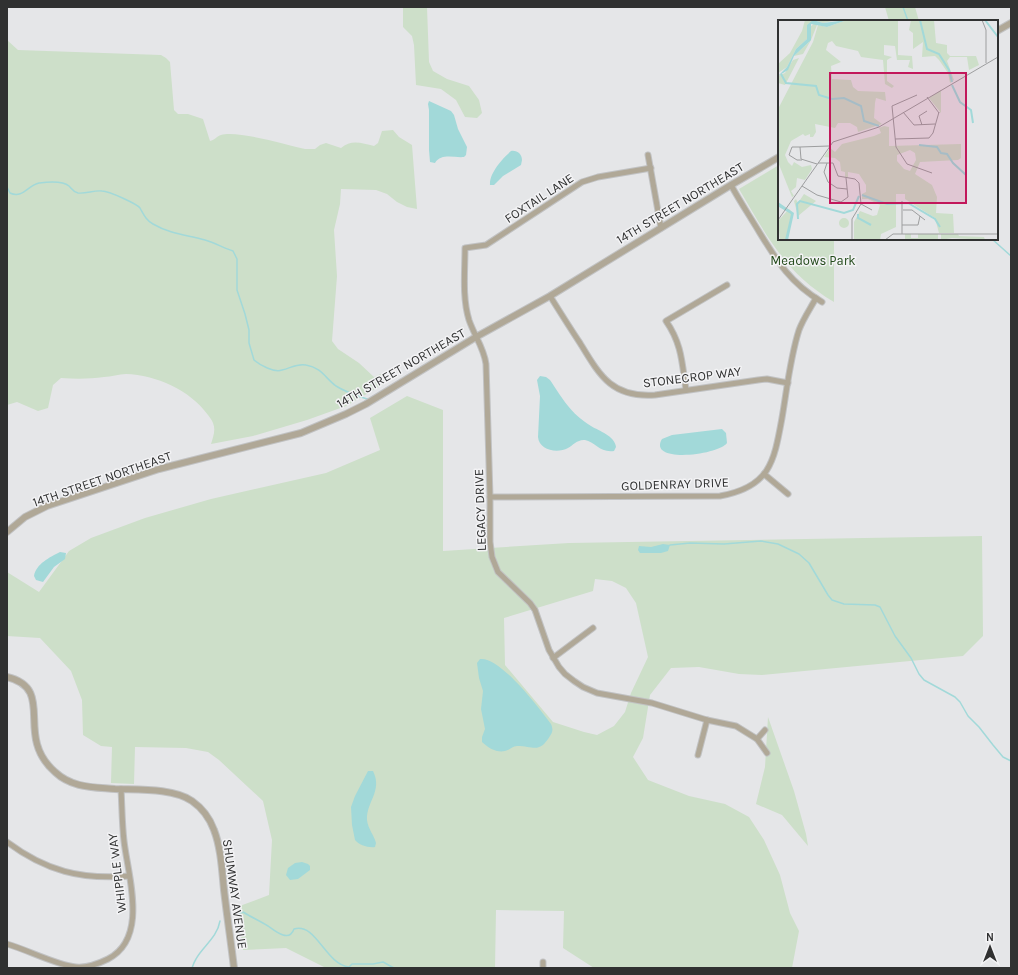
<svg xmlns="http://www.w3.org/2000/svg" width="1018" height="975" font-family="Karla,sans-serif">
<rect width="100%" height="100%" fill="#e5e6e8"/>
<g fill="#cddfc9" fill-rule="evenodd">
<path d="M403,7H427L429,62L433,71L447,79L469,86L479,100L482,113L477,118L465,117L456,100L441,89L416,85L414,45L412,36L403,27Z"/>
<path d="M885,7H915L919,21H889Z"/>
<path d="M7,40L18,50L161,55L166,58L170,62L174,110L178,114H188L203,119L210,141C215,140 217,136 221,135C237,130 287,145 305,149H315L320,145L326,143L341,148C351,139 362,143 374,146L378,143L382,131L393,130L399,137L412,145L417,209L407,207L397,202L387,194L376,190L341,189L340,204L334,230L337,276L332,341L338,349L359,363L374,377L383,373L386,375L389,381L346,406L307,420L253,436L211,444C213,437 216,430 213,423C212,420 210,418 208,415C190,390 156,375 126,374C119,374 111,377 104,377C90,379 76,379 61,378L53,385L48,408L38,411L17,402L7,405Z"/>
<path d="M779,165V239H834V302C785,273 767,236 739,189Z"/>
<path d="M407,396L443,410V551L569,543L982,536L983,636L963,656L762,675L739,674L699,667L671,668L650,695L643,738L633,757L648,780L689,796L725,804L749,817L764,840L780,875L790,913L799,931L792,968H594L563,948L564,911L496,910L495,968H326L286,948L243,950L237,907L269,895L272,840L263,801L219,760L208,752L186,748L135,747L134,784L111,783L112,747L101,746L83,735L82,700L71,671L40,638L7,636V572L39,592L69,551L91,538L145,518L211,499L326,473L380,450L370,418ZM595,579L612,581L626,588L636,603L648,657L631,693L625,712L614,726L597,735L584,732L553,722L505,665L504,618L593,591Z"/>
<path d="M768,717L794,791L806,834L808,846L782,815L756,804L765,767Z"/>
</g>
<g fill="#a2d9d9">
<path d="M429,101L451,111L454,115L458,129L467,147L466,155L464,157C454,158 441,153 435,163L430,162L429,150V110L428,104Z"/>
<path d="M511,151C517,150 522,154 522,160L521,165L503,176L494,185H490C489,173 503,158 511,151Z"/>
<path d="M540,376L546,377L550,380C563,399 570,413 591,426C599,431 615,436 616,447L614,451C600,453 595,442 585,440C578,439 573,445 568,448C557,454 539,450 538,437L540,396L537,380Z"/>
<path d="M722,429L726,433L727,443C719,455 647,464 662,439L672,435Z"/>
<path d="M663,544L670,545L668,551L661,553H640L638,550L639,546L651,547Z"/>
<path d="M60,552L66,553L65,559L54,567L43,582L36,580L34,576C36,564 50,557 60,552Z"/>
<path d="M480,659C500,656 540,709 551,724C553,729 553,732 550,736C539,754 534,746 517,746C512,746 510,750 505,751C497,753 488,748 482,742V737L485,729L481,709L483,691L479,678L477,663Z"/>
<path d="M368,771H373C383,791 366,802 367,820C368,829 374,835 376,843L375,847C368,848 359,845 355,840L352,825L351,807L355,796Z"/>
<path d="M302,862L308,864L310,866V870L298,879L290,880L286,875L288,868L295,863Z"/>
</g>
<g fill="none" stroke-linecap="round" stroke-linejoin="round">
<g stroke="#a2d9d9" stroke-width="1.5">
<path d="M903,7L908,21"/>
<path d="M7,187L10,193C23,199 28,185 39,183C47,182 62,180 69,186C72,189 73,192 78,193C86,194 94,190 102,191C109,191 137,204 140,208C144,215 146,220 153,224C170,234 187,235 205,240C215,243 224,248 233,251L237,259V290L245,314L249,330V343L254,360C260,365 274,373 282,370C291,368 297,363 306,365C322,368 325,378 336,386C347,393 358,396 370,400"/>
<path d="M992,239L1011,256"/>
<path d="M670,545L690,543L724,544L761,541L778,544L799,554L809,563L828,595L832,600L844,604L875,605L880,607L895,636L911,658L919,674L924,680L955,697L960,702L968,716L979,727L993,745L1003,757L1011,761"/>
<path d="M238,914L243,912C251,917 260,921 268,926C275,931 289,943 294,929C316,922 325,964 349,967L352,964H373L383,962L394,968"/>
<path d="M192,968C193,965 194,962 196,959C203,946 217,938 220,921"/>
</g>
<g stroke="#c1c2c3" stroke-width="7">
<g id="minor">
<path d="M648,155L661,228"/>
<path d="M651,168L598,177L582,182L486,245L465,248C465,271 462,297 469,320C474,335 484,348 486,364L490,497V542L492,557L498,572L530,603L535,610L549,650L559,667L565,674L574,681L583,687L597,693L652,703L707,720L736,726L757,739L767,753"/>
<path d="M731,185C739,200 749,215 758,230C777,261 790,283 822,302"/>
<path d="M550,296C560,312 570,328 580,343C600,376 612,398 655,395L758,380L767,379L788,383"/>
<path d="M686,390C682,363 682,344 666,321L727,285"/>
<path d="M764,474L788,494"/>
<path d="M490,497L720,496C770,487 774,462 782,418C787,389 790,358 799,330C803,319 810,309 816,298"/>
<path d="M553,658L593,628"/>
<path d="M757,739L765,730"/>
<path d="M698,755L707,720"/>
<path d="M7,842C46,871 81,880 129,876"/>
<path d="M7,944C28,950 56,965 76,967C88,968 98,964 108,959C149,938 128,876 124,841C122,824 122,806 121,789"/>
<path d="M543,962V968"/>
</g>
</g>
<g stroke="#c1c2c3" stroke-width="8">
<g id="tertiary">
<path d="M997,31L1011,23"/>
<path d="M7,532L25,517L47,506L159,469L301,433L346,414L366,404L476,337L550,296L731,185L779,157"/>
<path d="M7,677C45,686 29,716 37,744C40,755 47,765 55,772C72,788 93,787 115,789C138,790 173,788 192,801C202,808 210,819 214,830C221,848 222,870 224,890C227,916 231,942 234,968"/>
</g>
</g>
<use href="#minor" stroke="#b0a897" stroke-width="5"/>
<use href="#tertiary" stroke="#b0a897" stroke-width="6"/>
</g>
<g text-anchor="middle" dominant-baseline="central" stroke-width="3" stroke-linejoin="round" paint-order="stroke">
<g font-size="13" fill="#303131" stroke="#f3f3f5">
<text transform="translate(539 198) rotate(-33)">FOXTAIL LANE</text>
<text transform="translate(680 203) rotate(-31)">14TH STREET NORTHEAST</text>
<text transform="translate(401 368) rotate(-30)">14TH STREET NORTHEAST</text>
<text transform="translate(692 377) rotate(-7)">STONECROP WAY</text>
<text transform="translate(102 479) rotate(-19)">14TH STREET NORTHEAST</text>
<text transform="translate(675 484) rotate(-2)">GOLDENRAY DRIVE</text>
<text transform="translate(480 510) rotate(-92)">LEGACY DRIVE</text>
<text transform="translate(117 873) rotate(-97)">WHIPPLE WAY</text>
<text transform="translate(235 894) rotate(82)">SHUMWAY AVENUE</text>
</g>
<g font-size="13" fill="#234a1b" stroke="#f3f3f5">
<text x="813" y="260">Meadows Park</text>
</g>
</g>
<g transform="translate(778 20)">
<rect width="220" height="220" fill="#e5e6e8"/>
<path d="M27,0H59L45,3L35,0L29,8L30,18L18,29L9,47L0,53V44L12,33L24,11ZM69,0H120V35L134,36L135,49L130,47L132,40H119L117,26L106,25V35L114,37L109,40V61L116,66L114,68L107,64L105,40L83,37L80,31L58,26L54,21L50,23L48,30L63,42L53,46L54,59L73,60L75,67L80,71L107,72L108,81L98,78L97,83L96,98L104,104L80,112L79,107L72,103H60L57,108L37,104L38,112L35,117H32V114L27,116L25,114L13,121L7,135L10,142L14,146L16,142L24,147L33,145L34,149L27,160L19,158L18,167L13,171L16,176L14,177L0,142V89L35,22L40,5L49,7ZM133,0H156L158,23L169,25V33L172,36H198L201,45L191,50L189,37H172L169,41L176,60L172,63L170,53L161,40L157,36L144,37L145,22L135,29V13L131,10ZM37,3L39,5L33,20L25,34L16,36L31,22L32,7ZM21,38L7,65L0,63V56L7,53L15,40ZM163,70V93L151,78ZM106,106L111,107V126L183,124V138L180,140L142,142L137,154L154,165L159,177L158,193L175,194L176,213H161L157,198L127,179V174H118V207L103,214L102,220H76V202L82,191L95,196L99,195L102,185L90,179H84V174L88,172V165L81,154L70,152V157H67V152L63,151L62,142L57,138L46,137L52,128L57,132L64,124L96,116L103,113L101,108ZM132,130L137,133L138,140L132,151L126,149L119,141V135ZM26,174L38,181L20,196L16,181L18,179L20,183ZM11,189L14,192L9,220H2L0,201ZM61 203a5 5 0 1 1 10 0a5 5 0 1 1-10 0ZM127,214H133V218H140V214H160V220H127ZM163,214H180L181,216L206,217L207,220L174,218L163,220Z" fill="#cddfc9" fill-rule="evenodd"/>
<path d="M35,0L45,3L69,0L49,7L33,4V20L16,36L10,50L0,56L9,47L18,29L29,19V5ZM0,182L16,193L10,220H7L13,194L1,187Z" fill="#a2d9d9"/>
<path fill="none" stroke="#a2d9d9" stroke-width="2" d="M142,0L149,29L161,34L171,50L174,62M207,0L220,17M3,54L8,63L38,66L41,75L54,79L66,78L83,86L86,101L101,106M174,65L182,82L193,90L195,103M141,125L159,127L163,133L169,134L175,143L188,155M84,175L109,184L130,183L157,199L162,207M80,194V198L93,205M20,199L19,184L22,181L66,193L75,190L81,176"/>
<path fill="none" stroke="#9d9e9f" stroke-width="1" d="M204,0L208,10V43M139,75L114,86L118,127L129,144L154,153M149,77L161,93M125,92L136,105L157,104M144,105L141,96L149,91M117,119L151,118L155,113L161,92M22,127H14L11,135L19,140H24M40,143H55L60,156L77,159L81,163L83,184L74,199V220M49,143L46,152L50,162L59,168L69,169M39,144L23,139L22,127L51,126M24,166L39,175L63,182L70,177L68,158M124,181V214M83,184L94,190M125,190H134L147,200M0,200L55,122L101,107L220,37M124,205H140L142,196M107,220L115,214H220"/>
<path fill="#c2185b" fill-opacity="0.15" stroke="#c2185b" stroke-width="2" d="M52,53H188V183H52Z"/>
<rect width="220" height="220" fill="none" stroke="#303131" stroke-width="2"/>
</g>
<rect width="1018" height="975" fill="none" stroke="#303131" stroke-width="16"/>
<g transform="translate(990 947)" stroke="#f3f3f5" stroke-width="3" paint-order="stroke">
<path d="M0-3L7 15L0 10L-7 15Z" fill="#303131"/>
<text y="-6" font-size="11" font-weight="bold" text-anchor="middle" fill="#303131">N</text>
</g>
</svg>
